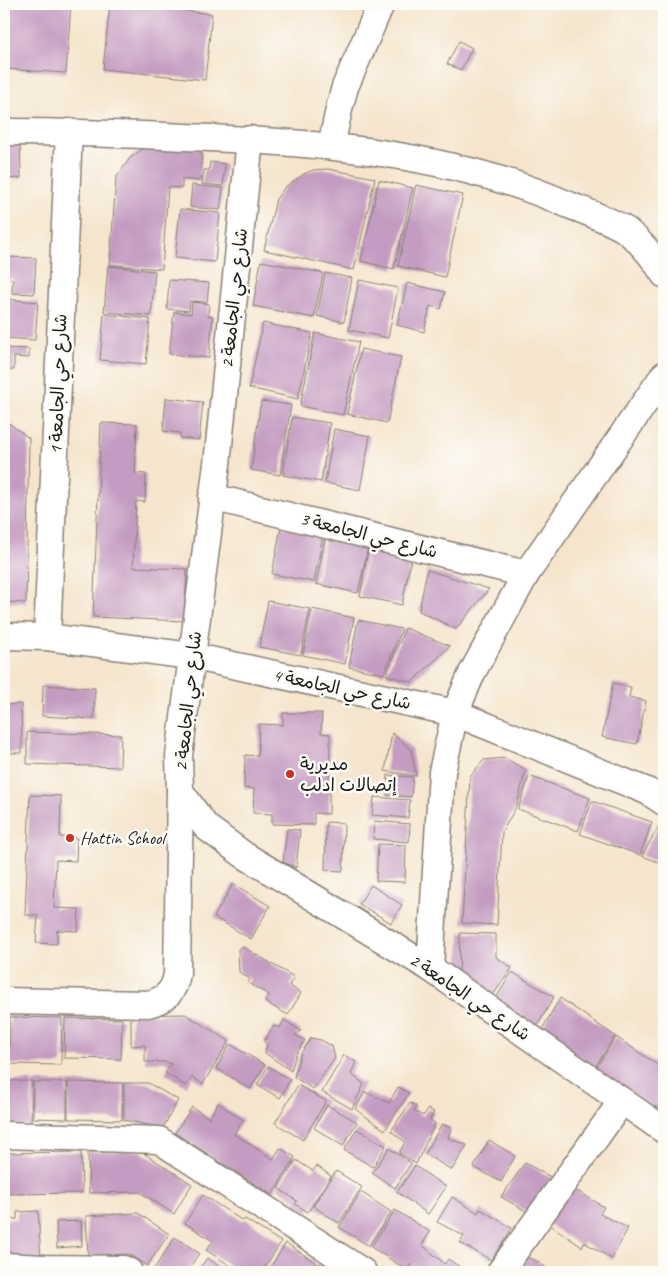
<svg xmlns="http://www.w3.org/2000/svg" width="668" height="1276" font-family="Caveat,'Playpen Sans Arabic',sans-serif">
<rect width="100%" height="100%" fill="#fdfcf7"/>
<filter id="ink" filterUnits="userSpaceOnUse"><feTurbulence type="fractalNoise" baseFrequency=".02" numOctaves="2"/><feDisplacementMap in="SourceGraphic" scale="10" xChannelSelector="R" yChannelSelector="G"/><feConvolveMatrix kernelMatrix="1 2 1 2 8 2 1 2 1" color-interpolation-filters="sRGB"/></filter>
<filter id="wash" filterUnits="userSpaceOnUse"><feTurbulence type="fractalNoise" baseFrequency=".0096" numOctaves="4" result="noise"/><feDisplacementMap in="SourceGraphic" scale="20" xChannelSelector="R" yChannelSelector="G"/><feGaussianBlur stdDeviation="1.12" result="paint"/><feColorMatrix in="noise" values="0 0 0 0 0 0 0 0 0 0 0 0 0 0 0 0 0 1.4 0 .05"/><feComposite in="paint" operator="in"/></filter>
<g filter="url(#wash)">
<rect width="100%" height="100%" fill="#f5e5cd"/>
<g id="blocks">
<g fill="#c49cc1">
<path d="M4,4H71L66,73L4,69Z"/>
<path d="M110,4H124L212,14L205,80L103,69Z"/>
<path d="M459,41L472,48L461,70L447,64Z"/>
<path d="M4,143H20L21,178L4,179Z"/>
<path d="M148,145L202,149L200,181L182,179V188L168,187L162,269L110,265L116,178L130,158Z"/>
<path d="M210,162L225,164L223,186L202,184L204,170H209Z"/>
<path d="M328,169L375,178L354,270L264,250L276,199L285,187L304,174L313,170Z"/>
<path d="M379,180L413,188L394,269L361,261Z"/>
<path d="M192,185L223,188L220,210L190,207Z"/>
<path d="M416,185L463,195L445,277L398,266Z"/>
<path d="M180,209L220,213L215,262L175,258Z"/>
<path d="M4,222H5L6,257L36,258L34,294L12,293L13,279H4Z"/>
<path d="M261,261L323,273L314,318L253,306Z"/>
<path d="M108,266L155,271L151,316L104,312Z"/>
<path d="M325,273L352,278L344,322L317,316Z"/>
<path d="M169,280L209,283L207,302L190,301L189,311L167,309Z"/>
<path d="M359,280L398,288L388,338L349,330Z"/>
<path d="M407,283L445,292L441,309L430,306L424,332L397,325Z"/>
<path d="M4,299L38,302L35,340L4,338Z"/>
<path d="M192,302L209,304L208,316H213L209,358L169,354L174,312L191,314Z"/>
<path d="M104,314L150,319L146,364L100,360Z"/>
<path d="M263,323L312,333L298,399L249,388Z"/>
<path d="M315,333L359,342L343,415L300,406Z"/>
<path d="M4,348L29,349V358L14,357V370H4Z"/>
<path d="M361,349L401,357L387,423L347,414Z"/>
<path d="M166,398L203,402L199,440L180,438V433L163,431Z"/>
<path d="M261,401L291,405L280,475L251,470Z"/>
<path d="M292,417L330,423L321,482L283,475Z"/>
<path d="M101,423L137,424L135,473L146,474L145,502L136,501L133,567L187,569L184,621L93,617Z"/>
<path d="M4,424H10L29,438L26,603L4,602Z"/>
<path d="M334,429L370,436L360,490L325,483Z"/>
<path d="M281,527L323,536L314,582L272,574Z"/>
<path d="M325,539L368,547L358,593L316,584Z"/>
<path d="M368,550L411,559L402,605L360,596Z"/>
<path d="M427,570L489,589L456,629L419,611Z"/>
<path d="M268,601L310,609L301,655L259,647Z"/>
<path d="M312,609L354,618L345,664L303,655Z"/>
<path d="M358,620L402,629L384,674L349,667Z"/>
<path d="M405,628L450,646L412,682L386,675Z"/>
<path d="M613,683L631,687L629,697L646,701L637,744L602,737Z"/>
<path d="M43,685L95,688L94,719L42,716Z"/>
<path d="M21,704L22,753H4V705Z"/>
<path d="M283,713H322L321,733L330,734L329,814L314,813V825L272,824V814L253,813L254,789L244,788L245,755L258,756L259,724L283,725Z"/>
<path d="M27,732L121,735L120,767L27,764Z"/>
<path d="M392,733L411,749L416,776L385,771Z"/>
<path d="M505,758L526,770L517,805L502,832L497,925L462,923L470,776L484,760Z"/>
<path d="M388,775L413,777L411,797L387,795Z"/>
<path d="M529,776L590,798L578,831L518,809Z"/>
<path d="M30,795L61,796L60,837L77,838L76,861L56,860L54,908L79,909L78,931L57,930V944L36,943L38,915H25Z"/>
<path d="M374,797L410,800L408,818L372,815Z"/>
<path d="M592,801L652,822L640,855L580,834Z"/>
<path d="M374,821L410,824L409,842L373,839Z"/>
<path d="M326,822L344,823L343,871L325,870Z"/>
<path d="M661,822L664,823V864L642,856Z"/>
<path d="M287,829L300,830L296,868L283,862Z"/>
<path d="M378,844L406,845L405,882L376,881Z"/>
<path d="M233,884L270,906L251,939L214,917Z"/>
<path d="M371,885L402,905L391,923L359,904Z"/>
<path d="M460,933L496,934V957L512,968L491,998L459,976Z"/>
<path d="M243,947L294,977L289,985L301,993L288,1015L265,1002L269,995L248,983L250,979L239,972L238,949Z"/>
<path d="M512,972L554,997L537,1026L495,1000Z"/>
<path d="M560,998L615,1036L594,1068L541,1031Z"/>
<path d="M185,1014L229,1041L203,1084L192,1077L186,1086L165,1073L171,1064L166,1062H145V1045L131,1046V1015Z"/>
<rect x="4" y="1015" width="2" height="48"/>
<path d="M10,1017L62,1018L61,1065L9,1064Z"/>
<path d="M65,1018L122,1019L121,1059L64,1058Z"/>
<path d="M284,1020L301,1031L295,1035L305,1040L296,1054L291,1071L265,1053L267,1045L264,1041L274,1026L280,1028Z"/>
<path d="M616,1037L664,1069V1110L658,1106L656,1109L595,1069Z"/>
<path d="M311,1038L321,1040L332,1046L335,1058L313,1089L294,1077L300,1055Z"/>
<path d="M230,1044L265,1065L250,1089L216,1068Z"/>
<path d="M344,1055L356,1062L351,1074L364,1084L352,1109L322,1092Z"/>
<path d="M268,1066L290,1080L280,1098L257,1085Z"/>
<path d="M4,1081H32L31,1126L4,1125Z"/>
<path d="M33,1082H67V1119L33,1118Z"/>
<path d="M68,1082L123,1083L122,1120L68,1119Z"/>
<path d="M124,1083H148L178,1100L163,1128L124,1120Z"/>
<path d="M298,1085L326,1101L303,1140L275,1123Z"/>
<path d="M398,1087L409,1093L385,1130L355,1109L365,1092L389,1103Z"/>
<path d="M218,1103L243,1120L234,1134L273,1159L280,1148L295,1157L272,1195L175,1133L192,1107L209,1118Z"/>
<path d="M410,1103L416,1106L414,1111L423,1116L428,1109L434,1112L430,1120L435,1123L416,1164L399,1153L405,1142L391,1131Z"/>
<path d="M327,1105L357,1122L343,1146L314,1128Z"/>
<path d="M442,1124L451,1128L448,1138L467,1145L452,1170L425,1154Z"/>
<path d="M357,1129L386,1146L373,1167L344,1150Z"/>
<path d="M489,1140L515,1156L501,1182L474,1167Z"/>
<path d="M389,1148L411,1163L395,1188L372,1173Z"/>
<path d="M140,1151L192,1184L174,1214L140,1192L89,1193L88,1152Z"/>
<path d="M81,1152L82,1193L4,1194V1153Z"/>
<path d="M296,1160L313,1171L317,1166L331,1176L308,1212L295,1204L297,1201L278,1188Z"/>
<path d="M525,1163L556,1180L535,1216L501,1197Z"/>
<path d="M415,1166L446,1187L428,1214L397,1192Z"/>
<path d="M336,1171L362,1187L339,1223L313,1206Z"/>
<path d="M569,1186L604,1207L600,1214L628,1228L612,1259L584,1242L582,1247L546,1222Z"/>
<path d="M361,1192L391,1212L369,1246L339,1227Z"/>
<path d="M203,1195L243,1221L245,1219L281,1242L262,1272H240L206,1250L213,1241L185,1223Z"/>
<path d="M452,1197L478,1213L480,1209L512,1228L491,1260L460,1243L464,1236L437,1222Z"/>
<path d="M395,1210L430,1232L422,1245L445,1264L448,1259L467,1272H406L411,1264L407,1270L371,1247Z"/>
<path d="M38,1211L41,1260L4,1262V1220L17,1219V1212Z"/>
<path d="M138,1213L169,1234L147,1266L128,1254L88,1256L86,1216Z"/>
<path d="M81,1221L82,1246L57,1248L56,1222Z"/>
<path d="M175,1237L199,1253L187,1272H159L154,1269Z"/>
<path d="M286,1243L316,1263L310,1272H267Z"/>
<path d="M525,1257L535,1260L552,1272H513Z"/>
<path d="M207,1258L227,1272H197Z"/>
<path d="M319,1263L333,1272H313Z"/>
</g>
</g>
</g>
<g filter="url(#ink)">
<use href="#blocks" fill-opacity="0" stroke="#888074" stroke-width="1"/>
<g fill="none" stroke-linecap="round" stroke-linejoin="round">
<g stroke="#888074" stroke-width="29">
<g id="street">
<path d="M4,132C64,132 124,134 185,137C315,142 449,152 569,205C584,211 615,222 627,231C642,243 654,258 664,274"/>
<path d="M250,139L217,464L179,756L180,791L206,827L244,855L430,968L664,1130"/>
<path d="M331,146L340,105L345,87L381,4"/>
<path d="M212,497L526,574"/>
<path d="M4,636L47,637L191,656L455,713L647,791L664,802"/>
<path d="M47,637L69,132"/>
<path d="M430,968L442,772L455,713L472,673L526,574L664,375"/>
<path d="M4,1001L148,1004C166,1000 175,990 177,973L180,791"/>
<path d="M4,1135L159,1140L363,1272"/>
<path d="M4,1266L44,1268L123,1269L129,1272"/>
<path d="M500,1272L622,1101"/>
</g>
</g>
<use href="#street" stroke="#fff" stroke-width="26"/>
</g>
</g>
<g fill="#c8321e" stroke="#fdfcf7" stroke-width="2">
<circle cx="290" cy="774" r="5"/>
<circle cx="70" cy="838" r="5"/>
</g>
<g text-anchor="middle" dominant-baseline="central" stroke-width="5" stroke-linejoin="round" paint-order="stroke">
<g font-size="18" fill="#1c1c1c" stroke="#fdfcf7">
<text transform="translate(234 298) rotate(-84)">شارع حي الجامعة 2</text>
<text transform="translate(58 384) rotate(-88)">شارع حي الجامعة 1</text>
<text transform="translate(369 535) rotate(14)">شارع حي الجامعة 3</text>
<text transform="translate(342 689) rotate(12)">شارع حي الجامعة 4</text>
<text transform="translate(188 701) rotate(-84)">شارع حي الجامعة 2</text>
<text transform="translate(470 997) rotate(34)">شارع حي الجامعة 2</text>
</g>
<g font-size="18" fill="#1c1c1c" stroke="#fdfcf7" text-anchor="start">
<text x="300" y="764">مديرية<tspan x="300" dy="21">إتصالات ادلب</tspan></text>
<text x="80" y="838">Hattin School</text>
</g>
</g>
<rect width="668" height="1276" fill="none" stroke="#fdfcf7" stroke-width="20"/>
</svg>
